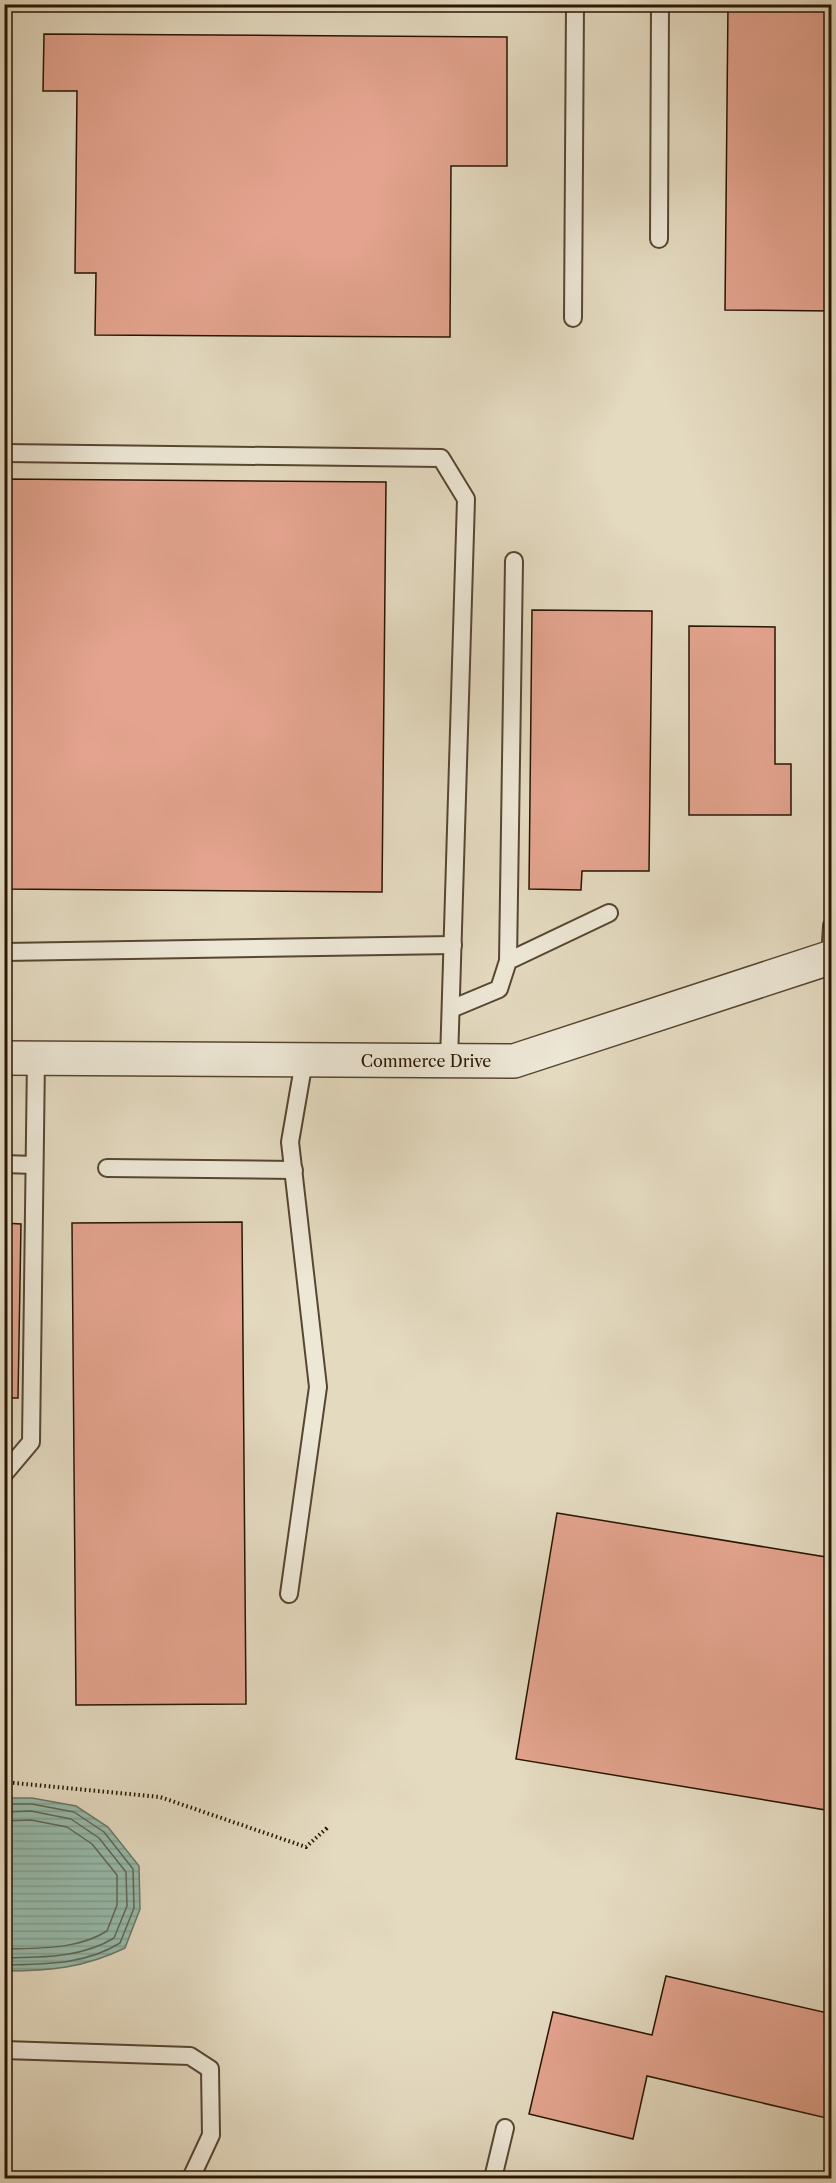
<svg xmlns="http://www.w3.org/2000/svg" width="836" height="2183" font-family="'Libre Caslon Text',serif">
<defs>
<pattern id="water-rules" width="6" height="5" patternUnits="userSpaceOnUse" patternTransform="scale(1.5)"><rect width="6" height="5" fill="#97bbac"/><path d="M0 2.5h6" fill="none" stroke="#82a092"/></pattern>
</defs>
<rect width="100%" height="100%" fill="#e4dac0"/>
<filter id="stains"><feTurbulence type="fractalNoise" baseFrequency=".00333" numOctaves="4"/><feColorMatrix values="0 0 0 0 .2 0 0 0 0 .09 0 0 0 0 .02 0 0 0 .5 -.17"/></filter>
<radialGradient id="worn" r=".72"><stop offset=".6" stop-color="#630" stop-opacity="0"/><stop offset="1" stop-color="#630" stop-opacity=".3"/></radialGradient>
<path fill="url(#water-rules)" stroke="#6b7968" stroke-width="1.5" d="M5,1798H32L76,1806L108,1827L139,1866L140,1909L125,1948C84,1968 49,1971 5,1971Z"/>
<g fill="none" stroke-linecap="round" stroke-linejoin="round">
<g stroke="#606856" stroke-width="1.5">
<path d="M4,1804H32L74,1812L104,1832L133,1869L134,1908L120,1943C85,1965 44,1964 4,1965"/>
<path d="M4,1812L31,1811L71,1819L99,1838L126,1872L127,1906L114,1938C82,1958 41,1957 4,1958"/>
<path d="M4,1821L31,1820L67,1827L92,1844L117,1875V1905L107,1931C77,1950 38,1948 4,1949"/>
</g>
</g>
<g fill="#e3a38e" stroke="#281501" stroke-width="1.5">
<path d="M728,4H832V311L725,310Z"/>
<path d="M44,34L507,37V166H451L450,337L95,335L96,273H75L77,91H43Z"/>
<path d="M4,479L386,482L382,892L4,889Z"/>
<path d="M532,610L652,611L649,871H582L581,890L529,889Z"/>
<path d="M689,626L775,627V764H791V815H689Z"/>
<path d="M242,1222L246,1704L76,1705L72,1223Z"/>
<path d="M4,1223L21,1224L18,1398H4Z"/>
<path d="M557,1513L832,1558V1811L516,1759Z"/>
<path d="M666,1976L832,2014V2125H830L831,2119L647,2076L633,2139L529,2114L553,2012L652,2035Z"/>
</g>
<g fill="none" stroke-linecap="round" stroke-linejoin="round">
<g stroke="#574631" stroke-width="20">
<g id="service">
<path d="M659,239L660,4"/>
<path d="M573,318L575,4"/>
<path d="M4,453L441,458L466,499L449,1061"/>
<path d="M4,952L453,945"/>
<path d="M830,958L832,926"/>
<path d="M508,961L514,561"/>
<path d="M451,1009L499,989L508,961L609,913"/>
<path d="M4,1164L34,1165"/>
<path d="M107,1168L294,1170"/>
<path d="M4,1474L31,1442L36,1058"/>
<path d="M289,1594L318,1387L290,1142L304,1061"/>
<path d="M4,2050L190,2056L210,2069L211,2135L191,2178"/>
<path d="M493,2178L505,2128"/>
</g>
</g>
<g stroke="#574631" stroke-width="36">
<path id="minor" d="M4,1058L514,1061L832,957"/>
</g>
<path stroke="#281501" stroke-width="4" stroke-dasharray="1.5 3" stroke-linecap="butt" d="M4,1782L160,1797L306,1847L328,1827L326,1829"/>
<use href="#service" stroke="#ede7d6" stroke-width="16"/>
<use href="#minor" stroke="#ede7d6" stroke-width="33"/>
</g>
<g text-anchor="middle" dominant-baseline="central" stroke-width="4.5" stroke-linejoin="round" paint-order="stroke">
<g font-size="16" fill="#281501" stroke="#ede7d6">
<text x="426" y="1061">Commerce Drive</text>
</g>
</g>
<rect width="836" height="2183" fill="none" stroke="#e4dac0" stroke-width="24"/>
<rect x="6" y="6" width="824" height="2171" fill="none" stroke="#281501" stroke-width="3"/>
<rect x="12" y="12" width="812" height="2159" fill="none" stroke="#281501" stroke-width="1.5"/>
<rect width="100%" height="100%" filter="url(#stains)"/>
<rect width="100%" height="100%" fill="url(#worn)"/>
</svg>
